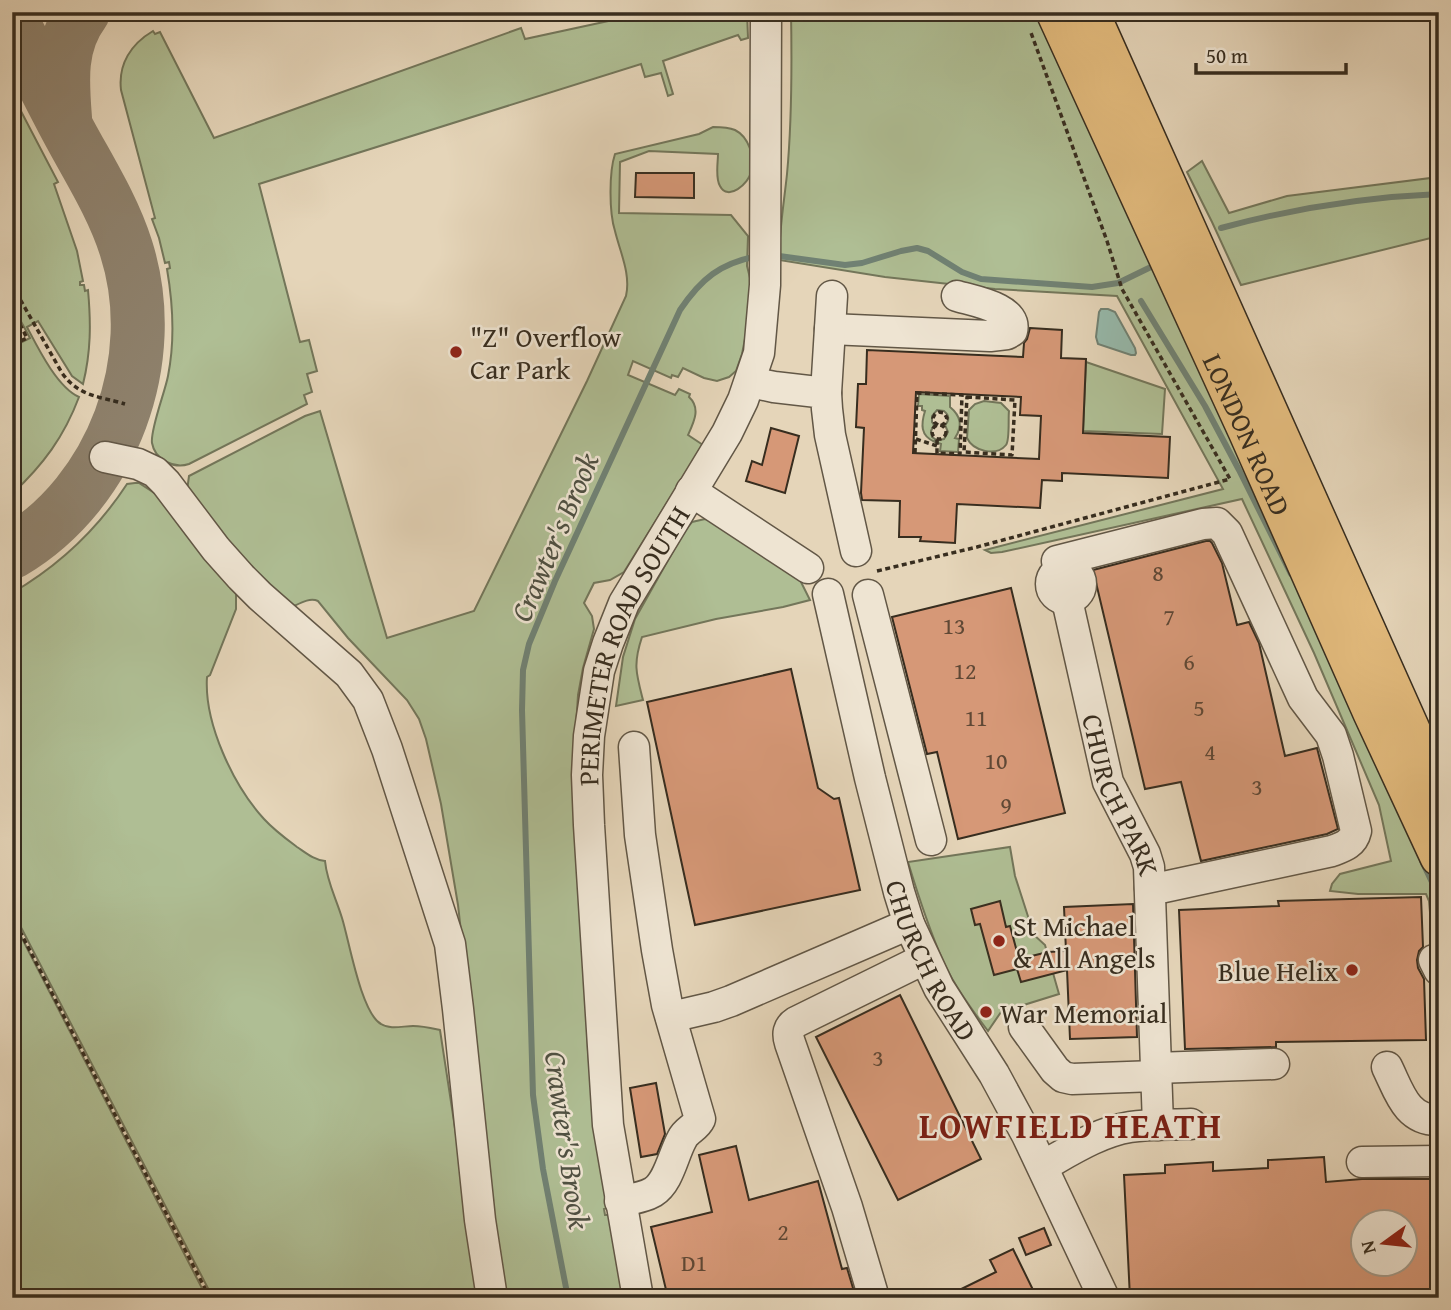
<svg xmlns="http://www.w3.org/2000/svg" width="1451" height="1310" font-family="'Gentium Book Plus',serif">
<rect width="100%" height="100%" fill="#e5d5b9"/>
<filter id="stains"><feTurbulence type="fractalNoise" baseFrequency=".00286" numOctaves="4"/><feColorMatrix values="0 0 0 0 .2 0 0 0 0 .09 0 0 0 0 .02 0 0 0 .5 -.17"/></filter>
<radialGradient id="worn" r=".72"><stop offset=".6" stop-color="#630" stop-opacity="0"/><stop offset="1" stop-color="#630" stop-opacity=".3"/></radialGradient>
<g fill="#afbe94" stroke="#73765a" stroke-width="2">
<path d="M650,12H747L748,38L741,40L738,35L663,61L673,94L668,96L661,73L645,77L641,64L259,184L300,342L309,340L317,371L307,374L312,392L304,395L307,404L189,464C174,469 155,460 152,443C150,430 165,392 168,376C175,341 173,304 167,269L170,268L169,262L165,263L159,238L152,219L155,218L121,90C118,64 131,44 153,31L155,34L160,32L214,138L521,28L525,39Z"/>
<path d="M791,12H1042L1439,884V936L1436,937L1431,924L1429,901L1426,894H1358L1330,891L1332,884L1340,874L1391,861L1379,805L1314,653L1242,499L1002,552L991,553L985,550L1223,489L1117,296L995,289L885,277L779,260C779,231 784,203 787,174C792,121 792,66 791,12Z"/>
<path d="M12,94L58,182L54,184L77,251L83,281L80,282V285H84L85,291L88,290C91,323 91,352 83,384L72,376L38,321L27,327C38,348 57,387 79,397C64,437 43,465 12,494V347L30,338L12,305Z"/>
<path d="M713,127C720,127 728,127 735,130C749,137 755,157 751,172C749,183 728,202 720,186C715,178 718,163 718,154L649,151L620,162L619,213L731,215L748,236L747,266L751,282L747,329L742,354L736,371L729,377L717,381L704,378L683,368L678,377L672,375L671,378L633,361L628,375L675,395L679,389L690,394L689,397C701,408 694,422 688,435L703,445L624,572L610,580L594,583L584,603L592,616L594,629L583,668L578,695L575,742L588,1051L596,1142L608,1208L604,1209L605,1215H609L624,1298H502L458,905L441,804L426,739L419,719L407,700L348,638L318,601C309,597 299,604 290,608L186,498L189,476L305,416L320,411L387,638L474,611L587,381L626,296C631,274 620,252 615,231C609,212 609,172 615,154L699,134Z"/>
<path d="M1202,161L1229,213L1287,196L1439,177V236L1241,285L1212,222L1187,172Z"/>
<path d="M1086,362L1165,389L1162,434L1083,431Z"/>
<path d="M919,394L950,396V407C961,416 963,426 955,438L959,439L958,452L940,451L941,444L938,443V440L944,439L948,432L945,425C950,420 949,415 944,411L937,410L932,416V422L934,425L931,431L932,437L935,439V442C920,436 921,424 925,411L922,410V406H918Z"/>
<path d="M984,401L1001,403L1009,411C1008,418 1010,440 1006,445C996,457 973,451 967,438L969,410L975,404Z"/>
<path d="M135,483H139L159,496L236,587V609L210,675L207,677C204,723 233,785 264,819C274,830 285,838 297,847C306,853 314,860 325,861C327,882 336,898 342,918C349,940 361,1013 381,1024C390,1030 403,1026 413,1026C423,1026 431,1028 440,1030L481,1298H213L12,910V593C60,565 97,530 127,484Z"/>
<path d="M705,519L711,520L799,578L810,600L783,607L716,619L642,637C633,664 636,673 643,700L616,706L623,657L635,619L685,530L692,522Z"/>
<path d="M1010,847L1015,876L1034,935L1045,945L1059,994L1001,1012L988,1031C971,1009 954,986 943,961C929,929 918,895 908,862Z"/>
<path d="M12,919L207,1298H12Z"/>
</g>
<path fill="#96b9ab" stroke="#708173" stroke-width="2" d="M1101,309H1108L1115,312L1135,348L1136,353L1135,355H1131L1098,344L1096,337L1099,312Z"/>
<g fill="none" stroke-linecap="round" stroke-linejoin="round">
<g stroke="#708173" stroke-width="6">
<path d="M1221,228C1291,209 1366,197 1439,194"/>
<path d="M772,255L845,265L862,263L901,251L917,248L928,251L962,272L981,279L1092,287L1118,283L1153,266"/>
<path d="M1141,301L1205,406L1239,470L1291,574"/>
<path d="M1422,861L1439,897"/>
<path d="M568,1298L543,1169L533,1095L522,710L523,670L529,644L555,581L680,310C701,279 720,263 758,256"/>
</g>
<g stroke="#8e816c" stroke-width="54">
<path d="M12,21C31,58 50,97 70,134C90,171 113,207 126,248C162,360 113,492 12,552"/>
<path d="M65,118C62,81 59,44 83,12"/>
</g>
</g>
<g fill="#d69877" stroke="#372d1f" stroke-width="2" fill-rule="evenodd">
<path d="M636,173H694V198L635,197Z"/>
<path d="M1030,328L1062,330L1061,358L1086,359L1083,433L1170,437L1168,478L1062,473V481L1042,480L1040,508L957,504L955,543L920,541L921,537H899L900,501L862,500L861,493L864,428L856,427L858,384H866L867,350L1023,357L1024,343L1027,339ZM916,392L1021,397L1020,415L1041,416L1039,459L913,453Z"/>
<path d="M771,428L799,436L785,493L746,481L752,461L762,465Z"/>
<path d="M1206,541H1210L1212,543L1222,563L1237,625L1249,622L1259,643L1285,756L1317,748L1338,829L1327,834L1201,861L1181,782L1145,789L1093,570Z"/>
<path d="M1011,588L1065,813L958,839L937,752L927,754L892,617Z"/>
<path d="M791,669L818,788L834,799L839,798L860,890L695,925L647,702Z"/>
<path d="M1421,897L1423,947L1419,951L1417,960L1418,968L1424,979L1426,1040L1276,1042V1047L1185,1049L1179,910L1279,906L1278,901Z"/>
<path d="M1000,901L1006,927L1010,926L1019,959L1048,952L1066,951L1064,907L1133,904L1137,1037L1070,1039L1067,970L1021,982L1017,969L994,975L980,924L975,925L971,909Z"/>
<path d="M900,995L981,1159L898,1200L816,1037Z"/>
<path d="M656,1083L665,1134L657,1154L641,1157L630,1088Z"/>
<path d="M736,1146L749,1200L818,1181L842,1269L847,1268L856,1298H771L768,1290L738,1298H668L651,1227L712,1212L699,1155Z"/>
<path d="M1324,1157L1326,1182L1362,1179H1439V1294L1351,1298H1130L1124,1175L1165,1173V1165L1213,1162V1171L1268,1168V1160ZM1363,1222H1405V1264H1363Z"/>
<path d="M1044,1228L1051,1245L1026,1255L1019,1238Z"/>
<path d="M1013,1249L1037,1298H943L996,1272L990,1260Z"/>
</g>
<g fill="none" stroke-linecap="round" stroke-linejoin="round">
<g stroke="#625746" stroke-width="33">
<g id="minor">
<path d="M830,329L990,336L1007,334L1012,331C1018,308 973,301 957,296"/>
<path d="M750,382L774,387L826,393L827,409L830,435L856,551"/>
<path d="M826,393L832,296"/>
<path d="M105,457L138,464L155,472L166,483L216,549L241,577L260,596L349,674L368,700L387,749L450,944L458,1009L480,1220L492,1298"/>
<path d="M691,491L808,568"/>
<path d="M1057,561L1203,524L1217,523L1227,533L1303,698L1331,735L1338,756L1356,831C1353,844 1343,847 1332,851L1164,887L1150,888"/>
<circle cx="1066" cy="584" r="15"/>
<path id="s1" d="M828,594L870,778L899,892L909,924L939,988L994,1074L1027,1135L1104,1298"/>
<path d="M868,595L931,840"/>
<path id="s2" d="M1067,600L1108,782L1145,854L1149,867L1158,1125"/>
<path d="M1434,960L1439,970"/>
<path d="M671,1017L714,1007L731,1001L909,924"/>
<path d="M1024,1027L1055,1070L1063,1077L1072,1079L1156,1076"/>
<path d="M1387,1067C1399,1091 1406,1121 1439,1120"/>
<path d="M1155,1068L1274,1064"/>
<path d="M1362,1162L1439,1161"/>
<path d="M1043,1166C1070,1151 1099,1132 1130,1127C1150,1124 1171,1125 1191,1124"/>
<path d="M620,1201C631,1199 643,1198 653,1192C669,1182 673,1155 682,1139C686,1130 696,1128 700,1119L667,1005L657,950L640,835L634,747"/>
<path id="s3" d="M638,1298L608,1125L589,825L587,775L589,736L599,671L608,643L624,603L727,433L743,400L759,353L765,285L766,12"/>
<path d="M874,1298L847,1207L790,1043C787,1034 788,1027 796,1022L924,959"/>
</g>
</g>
<g stroke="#372d1f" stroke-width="40">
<g id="major">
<path id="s4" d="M1055,12L1247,431L1372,713L1439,857"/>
<path d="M1090,12L1439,792"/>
</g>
</g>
<g stroke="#372d1f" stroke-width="3.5" stroke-dasharray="5 3.5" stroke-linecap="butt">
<path d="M12,285L62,373C79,397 99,396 125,404"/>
<path d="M12,309L27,338L12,345"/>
<path d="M967,397L1015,400L1012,455L964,452Z"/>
<path d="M938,425L935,423L933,418L935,414L939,412L944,413L947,418L945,423L942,425"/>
<circle cx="939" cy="432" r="7"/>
<path d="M916,439L937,446"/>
<path d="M915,453L917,393L962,395L960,454L937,453V438"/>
<path d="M877,571L977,547L1230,479L1122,289L1107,241L1030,30"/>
<path d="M12,916L210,1298"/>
</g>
<use href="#minor" stroke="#eee4d2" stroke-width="30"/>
<use href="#major" stroke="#e2ba7c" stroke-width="37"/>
</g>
<g fill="#8f2418" stroke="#eee4d2" stroke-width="2.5">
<circle cx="456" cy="352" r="7"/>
<circle cx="999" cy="941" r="7"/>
<circle cx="1352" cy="970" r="7"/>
<circle cx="986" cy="1012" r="7"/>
</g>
<g text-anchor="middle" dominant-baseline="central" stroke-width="5" stroke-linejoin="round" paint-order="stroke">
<g font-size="24" fill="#5f4835">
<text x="1158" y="572">8</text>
<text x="1169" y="616">7</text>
<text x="954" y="625">13</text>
<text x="1189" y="661">6</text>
<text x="965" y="670">12</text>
<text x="1199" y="707">5</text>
<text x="976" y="717">11</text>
<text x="1210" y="751">4</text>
<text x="996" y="760">10</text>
<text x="1257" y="786">3</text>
<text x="1006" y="804">9</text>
<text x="878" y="1057">3</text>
<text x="783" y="1231">2</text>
<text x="694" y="1262">D1</text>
</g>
<g font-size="28" fill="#372d1f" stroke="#eee4d2" text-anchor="start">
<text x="470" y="336">"Z" Overflow<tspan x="470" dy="32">Car Park</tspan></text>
<text x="1013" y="925">St Michael<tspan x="1013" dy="32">&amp; All Angels</tspan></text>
<text x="1338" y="970" text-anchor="end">Blue Helix</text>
<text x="1000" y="1012">War Memorial</text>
</g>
<g font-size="28" fill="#372d1f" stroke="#eee4d2">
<text stroke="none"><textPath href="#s4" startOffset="464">LONDON ROAD</textPath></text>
<text stroke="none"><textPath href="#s3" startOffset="665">PERIMETER ROAD SOUTH</textPath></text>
<text stroke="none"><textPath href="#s2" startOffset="203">CHURCH PARK</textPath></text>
<text stroke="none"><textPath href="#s1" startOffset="382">CHURCH ROAD</textPath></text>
</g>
<g font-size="30" font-style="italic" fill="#4f5042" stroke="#eee4d2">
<text transform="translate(554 537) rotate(-67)">Crawter's Brook</text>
<text transform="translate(568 1140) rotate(82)">Crawter's Brook</text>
</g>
<g font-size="35" font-weight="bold" letter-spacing="2" fill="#7a1f14" stroke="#eee4d2">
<text x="1071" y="1125">LOWFIELD HEATH</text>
</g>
</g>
<rect width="1451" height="1310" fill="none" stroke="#e5d5b9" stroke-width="42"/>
<rect x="14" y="14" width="1423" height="1282" fill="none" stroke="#372d1f" stroke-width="3.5"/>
<rect x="21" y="21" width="1409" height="1268" fill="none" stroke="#372d1f" stroke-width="2"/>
<g transform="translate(1384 1243) rotate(255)"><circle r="33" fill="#eee4d2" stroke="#a59b8a" stroke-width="2"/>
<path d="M0-5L12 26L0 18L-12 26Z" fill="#8f2418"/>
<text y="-10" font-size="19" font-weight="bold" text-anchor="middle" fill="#372d1f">N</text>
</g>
<path d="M1196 63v10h150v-10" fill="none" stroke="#372d1f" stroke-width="3.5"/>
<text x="1206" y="63" font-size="21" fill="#372d1f" stroke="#eee4d2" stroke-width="5" paint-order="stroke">50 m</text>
<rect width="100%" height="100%" filter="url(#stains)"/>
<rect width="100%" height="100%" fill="url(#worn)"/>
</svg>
